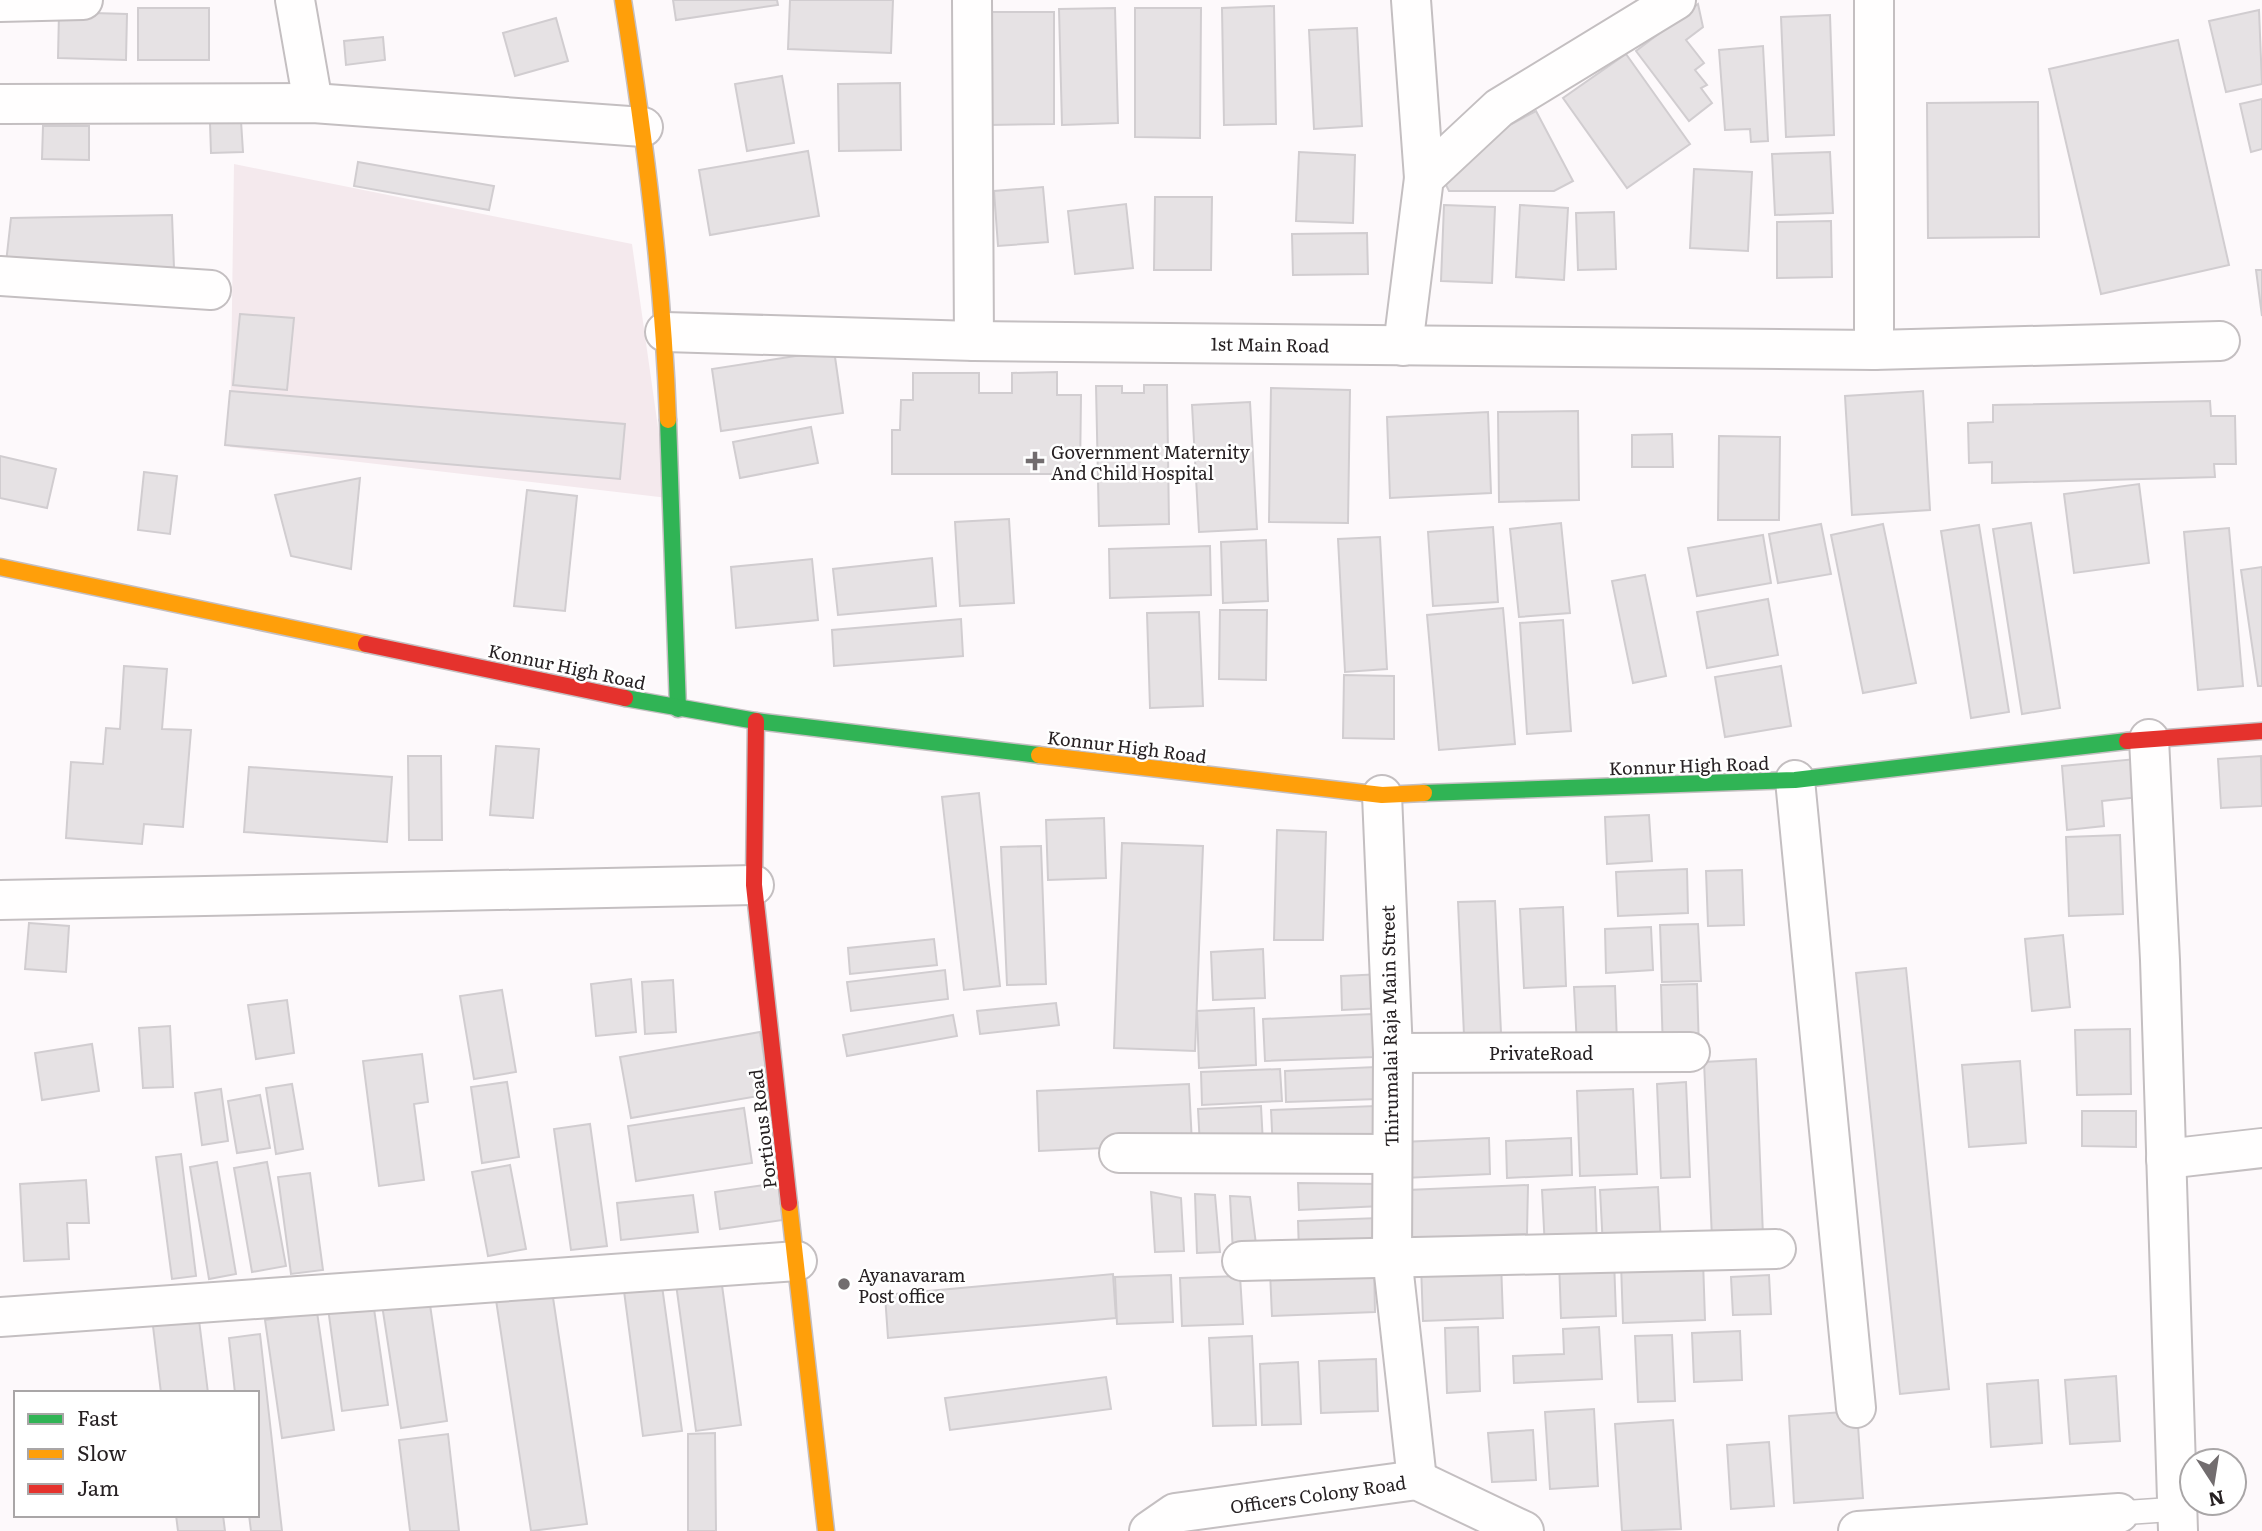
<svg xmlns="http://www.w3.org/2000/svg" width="2262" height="1531" font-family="Literata,serif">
<rect width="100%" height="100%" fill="#fdf9fb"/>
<path fill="#f4e9ed" d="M234,164L632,244L668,498L230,447Z"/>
<g fill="#e6e2e4" stroke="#d1cdd0" stroke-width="2">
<path d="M673,0H777L778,5L676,20Z"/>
<path d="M790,0H893L891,53L788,49Z"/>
<path d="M1698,4L1703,27L1686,40L1704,63L1695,70L1707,85L1701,88L1712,103L1689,121L1636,51Z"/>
<path d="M1274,6L1276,124L1224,125L1222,8Z"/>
<rect x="138" y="8" width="71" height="52"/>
<path d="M1115,8L1118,123L1062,125L1059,9Z"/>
<path d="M1135,8H1201L1200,138L1135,137Z"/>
<path d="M2259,10L2262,84L2226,92L2209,21Z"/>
<path d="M59,12L127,14L126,60L58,58Z"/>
<path d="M988,12H1054V124L988,125Z"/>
<path d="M1830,15L1834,135L1786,137L1781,17Z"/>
<path d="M556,18L568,61L515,76L503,33Z"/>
<path d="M1357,28L1362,126L1314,129L1309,30Z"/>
<path d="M383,37L385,60L346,65L344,41Z"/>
<path d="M2178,40L2229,265L2101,294L2049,69Z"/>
<path d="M1763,46L1768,141L1751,142L1750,129L1725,130L1719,50Z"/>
<path d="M1626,54L1690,144L1627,188L1563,98Z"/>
<path d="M782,76L794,143L747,151L735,84Z"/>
<path d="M900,83L901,150L839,151L838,84Z"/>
<path d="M2262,99V149L2251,152L2240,104Z"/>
<path d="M2038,102L2039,237L1928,238L1927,103Z"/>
<path d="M1536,111L1573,181L1554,191H1449L1442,177L1448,158Z"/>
<path d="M241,121L243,152L211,153L210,123Z"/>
<path d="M43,126H89V160L42,159Z"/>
<path d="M808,151L819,216L710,235L699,170Z"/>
<path d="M1299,152L1355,155L1353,223L1296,221Z"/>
<path d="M1830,152L1833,213L1775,215L1772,154Z"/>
<path d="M358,162L494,186L489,210L354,186Z"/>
<path d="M1694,169L1752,172L1748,251L1690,248Z"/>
<path d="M1043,187L1048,242L998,246L994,191Z"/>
<path d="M1155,197H1212L1211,270H1154Z"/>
<path d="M1126,204L1133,268L1075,274L1068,211Z"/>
<path d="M1444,205L1495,207L1492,283L1441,281Z"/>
<path d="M1520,205L1568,208L1564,280L1516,277Z"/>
<path d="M1614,212L1616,269L1578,270L1576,213Z"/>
<path d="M172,215L174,268L6,263L11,218Z"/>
<path d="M1831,221L1832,277L1777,278V222Z"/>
<path d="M1367,233L1368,274L1293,275L1292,234Z"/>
<path d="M2256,270H2262V316Z"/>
<path d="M240,314L294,318L287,390L233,385Z"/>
<path d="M834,350L843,413L721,431L712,369Z"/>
<path d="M1057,372V395H1081L1080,474H892V430H900L901,400H913V373H979V393H1012V373Z"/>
<path d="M1144,385H1167L1169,524L1099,526L1096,386H1122V393H1144Z"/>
<path d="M1271,388L1350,390L1348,523L1269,522Z"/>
<path d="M230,391L625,424L620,479L225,445Z"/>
<path d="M1923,391L1930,510L1852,515L1845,396Z"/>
<path d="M2210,401L2211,416H2235L2236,464H2214L2215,477L1992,483V462L1969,463L1968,423L1993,422V405Z"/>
<path d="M1250,402L1257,529L1199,532L1192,405Z"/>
<path d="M1578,411L1579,500L1499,502L1498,412Z"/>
<path d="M1488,412L1491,493L1390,498L1387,417Z"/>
<path d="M811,427L818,463L740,478L733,442Z"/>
<path d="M1672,434L1673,467H1632V435Z"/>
<path d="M1719,436L1780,437L1779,520H1718Z"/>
<path d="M0,456L56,469L47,508L0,498Z"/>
<path d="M144,472L177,476L170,534L138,530Z"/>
<path d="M360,478L351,569L291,556L275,495Z"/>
<path d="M2139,484L2149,563L2074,573L2064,494Z"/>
<path d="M527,490L577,496L565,611L514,606Z"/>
<path d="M1009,519L1014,603L960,606L955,522Z"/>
<path d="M1561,523L1570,613L1519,617L1510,529Z"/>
<path d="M2031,523L2060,708L2022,714L1993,529Z"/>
<path d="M1821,524L1831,574L1778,583L1769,534Z"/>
<path d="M1883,524L1916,683L1863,693L1831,535Z"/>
<path d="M1979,525L2009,712L1971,718L1941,531Z"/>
<path d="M1493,527L1498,602L1433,606L1428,532Z"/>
<path d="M2229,528L2243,686L2198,690L2184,532Z"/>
<path d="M1763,535L1771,583L1697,596L1688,548Z"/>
<path d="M1380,537L1387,669L1345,672L1338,539Z"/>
<path d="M1266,540L1268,601L1223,603L1221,542Z"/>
<path d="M1210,546L1211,595L1110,598L1109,549Z"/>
<path d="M932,558L936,606L838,615L833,569Z"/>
<path d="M812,559L818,620L736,628L731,567Z"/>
<path d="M2262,567V686H2258L2241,570Z"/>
<path d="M1645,575L1666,676L1633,683L1612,581Z"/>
<path d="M1768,599L1778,655L1707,668L1697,612Z"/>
<path d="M1503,608L1515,744L1439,750L1427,615Z"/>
<path d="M1220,610H1267L1266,680L1219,679Z"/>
<path d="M1199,612L1203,706L1150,708L1147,613Z"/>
<path d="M961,619L963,656L834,666L832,630Z"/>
<path d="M1563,620L1571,731L1527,734L1520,623Z"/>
<path d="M124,666L167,669L162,729L191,730L183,827L144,824L142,844L66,838L71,762L103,764L106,728L120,729Z"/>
<path d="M1781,666L1791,726L1725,737L1715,677Z"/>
<path d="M1344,675L1394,676V739L1343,738Z"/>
<path d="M496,746L539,749L533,818L490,815Z"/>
<path d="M408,756H441L442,840H409Z"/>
<path d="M2261,756L2262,806L2221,808L2218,759Z"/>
<path d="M2136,759L2139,797L2102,801L2104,826L2067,830L2062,766Z"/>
<path d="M249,767L392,777L387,842L244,832Z"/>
<path d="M979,793L1000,986L964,990L942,797Z"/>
<path d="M1649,815L1652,861L1607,864L1605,817Z"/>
<path d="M1104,818L1106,878L1048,880L1046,820Z"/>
<path d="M1277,830L1326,832L1323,940H1274Z"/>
<path d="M2120,835L2123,914L2069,916L2066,837Z"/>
<path d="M1122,843L1203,846L1195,1051L1114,1048Z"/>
<path d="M1041,846L1046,984L1007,985L1001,847Z"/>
<path d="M1687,869L1688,913L1618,916L1616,872Z"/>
<path d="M1742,870L1744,925L1708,926L1706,871Z"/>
<path d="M1495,901L1501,1033L1464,1035L1458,902Z"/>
<path d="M1563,907L1566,986L1524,988L1520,909Z"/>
<path d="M29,923L69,926L66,972L25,969Z"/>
<path d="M1698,924L1701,981L1662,982L1660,925Z"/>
<path d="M1651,927L1653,970L1606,973L1605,929Z"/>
<path d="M2063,935L2070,1007L2032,1011L2025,939Z"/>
<path d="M934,939L937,965L850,974L848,948Z"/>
<path d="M1263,949L1265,998L1213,1000L1211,952Z"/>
<path d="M1906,968L1949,1389L1900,1394L1856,973Z"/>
<path d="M945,970L948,999L851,1011L847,982Z"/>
<path d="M1383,974L1384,1008L1342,1010L1341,976Z"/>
<path d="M631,979L636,1032L596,1036L591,984Z"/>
<path d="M673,980L676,1032L645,1034L642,982Z"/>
<path d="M1697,984L1699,1049L1663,1051L1661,985Z"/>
<path d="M1615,986L1617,1044L1577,1046L1574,987Z"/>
<path d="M502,990L516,1072L474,1079L460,996Z"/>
<path d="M287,1000L294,1053L256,1059L248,1005Z"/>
<path d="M1056,1003L1059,1025L980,1034L977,1011Z"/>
<path d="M1254,1008L1256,1065L1199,1068L1197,1011Z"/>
<path d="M1373,1014L1375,1057L1265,1061L1263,1019Z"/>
<path d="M953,1015L957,1036L847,1056L843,1035Z"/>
<path d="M170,1026L173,1087L143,1088L139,1028Z"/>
<path d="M2130,1029L2131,1094L2077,1095L2075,1030Z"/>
<path d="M760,1032L770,1094L631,1118L620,1057Z"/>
<path d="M92,1044L99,1091L42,1100L35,1053Z"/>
<path d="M422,1054L428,1102L414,1104L424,1180L379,1186L363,1061Z"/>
<path d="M1756,1059L1763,1236L1712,1238L1704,1062Z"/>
<path d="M2020,1061L2026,1143L1969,1147L1962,1065Z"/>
<path d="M1376,1067L1378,1099L1286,1102L1285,1071Z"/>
<path d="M1280,1069L1282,1101L1202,1105L1201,1072Z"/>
<path d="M507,1082L519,1157L482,1163L471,1087Z"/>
<path d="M1686,1082L1690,1177L1661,1178L1657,1084Z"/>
<path d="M292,1084L303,1149L276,1154L266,1088Z"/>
<path d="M1189,1084L1192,1144L1039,1151L1037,1091Z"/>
<path d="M221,1089L228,1141L202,1145L195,1093Z"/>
<path d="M1633,1089L1637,1174L1580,1176L1577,1091Z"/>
<path d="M260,1095L270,1148L237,1153L228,1101Z"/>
<path d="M1261,1106L1263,1144L1200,1146L1198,1109Z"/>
<path d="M1376,1106L1378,1148L1273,1151L1271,1110Z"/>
<path d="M744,1108L752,1163L636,1181L628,1126Z"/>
<path d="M2082,1111H2136V1147L2082,1146Z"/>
<path d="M590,1124L607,1246L571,1250L554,1129Z"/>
<path d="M1489,1138L1490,1174L1404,1178L1402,1142Z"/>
<path d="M1571,1138L1572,1175L1507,1178L1506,1141Z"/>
<path d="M181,1154L196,1276L172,1279L156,1157Z"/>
<path d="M217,1162L236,1274L209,1279L190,1167Z"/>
<path d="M267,1162L286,1266L252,1272L234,1168Z"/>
<path d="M510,1165L526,1249L488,1256L472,1172Z"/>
<path d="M310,1173L323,1270L291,1274L278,1177Z"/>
<path d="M86,1180L89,1223H67L69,1259L24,1261L20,1184Z"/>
<path d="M778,1183L783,1220L720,1229L715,1192Z"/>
<path d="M1298,1183L1380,1184L1381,1206L1299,1210Z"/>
<path d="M1528,1185L1527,1234L1411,1238L1407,1190Z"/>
<path d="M1595,1187L1597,1247L1545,1248L1542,1190Z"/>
<path d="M1658,1187L1661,1244L1603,1247L1600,1190Z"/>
<path d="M1151,1192L1181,1198L1184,1251L1155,1252Z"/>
<path d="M1195,1194L1215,1195L1220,1252L1197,1253Z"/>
<path d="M693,1195L698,1232L621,1240L617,1203Z"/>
<path d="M1230,1196L1250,1197L1257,1252L1233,1253Z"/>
<path d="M1379,1218L1381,1248L1299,1252L1298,1221Z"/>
<path d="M1614,1259L1616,1316L1561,1318L1559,1261Z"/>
<path d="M1703,1260L1705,1320L1623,1323L1621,1263Z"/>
<path d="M1501,1262L1503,1318L1423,1321L1421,1265Z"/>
<path d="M1374,1267L1375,1312L1272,1316L1270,1272Z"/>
<path d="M1113,1274L1116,1318L888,1338L885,1295Z"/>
<path d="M1171,1275L1173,1322L1117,1324L1115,1277Z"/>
<path d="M1769,1275L1771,1314L1733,1315L1731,1277Z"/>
<path d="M1240,1276L1243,1324L1182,1326L1180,1278Z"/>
<path d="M721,1278L741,1425L696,1431L676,1284Z"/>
<path d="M662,1286L682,1431L643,1436L624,1291Z"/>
<path d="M552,1291L587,1524L531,1531L496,1300Z"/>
<path d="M429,1298L447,1421L401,1428L382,1305Z"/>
<path d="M373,1302L388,1405L342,1411L328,1308Z"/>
<path d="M317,1312L334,1430L282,1438L265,1320Z"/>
<path d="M199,1320L208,1393H161L153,1326Z"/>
<path d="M1478,1327L1480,1391L1447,1393L1445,1328Z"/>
<path d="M1599,1327L1602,1379L1514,1383L1513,1356L1564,1354L1563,1329Z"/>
<path d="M1740,1331L1742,1380L1694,1382L1692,1333Z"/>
<path d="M260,1334L282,1531H251L249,1515H257V1393H235L229,1338Z"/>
<path d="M1672,1335L1675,1401L1638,1402L1635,1336Z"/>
<path d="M1252,1336L1256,1425L1213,1426L1209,1338Z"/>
<path d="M1376,1359L1378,1411L1321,1413L1319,1361Z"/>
<path d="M1298,1362L1301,1424L1262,1425L1260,1364Z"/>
<path d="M2116,1376L2120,1441L2070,1444L2065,1380Z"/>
<path d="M1106,1377L1111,1409L950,1430L945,1398Z"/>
<path d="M2038,1380L2042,1443L1991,1447L1987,1384Z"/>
<path d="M1594,1409L1598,1486L1550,1489L1545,1412Z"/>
<path d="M1857,1411L1863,1498L1794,1503L1789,1416Z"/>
<path d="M1673,1420L1681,1529L1622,1531L1615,1424Z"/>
<path d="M1533,1430L1536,1480L1492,1482L1488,1433Z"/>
<path d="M715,1433L716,1531H688V1434Z"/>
<path d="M448,1434L459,1531H410L399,1440Z"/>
<path d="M1769,1442L1774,1506L1731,1509L1727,1445Z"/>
<path d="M176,1515H223L225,1531H178Z"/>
</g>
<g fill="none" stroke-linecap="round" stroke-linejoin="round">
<g stroke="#c4bfc1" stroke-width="26">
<path id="lane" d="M2119,1513L2178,1509"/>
</g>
<g stroke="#c4bfc1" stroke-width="42">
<g id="street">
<path d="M295,0L313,103"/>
<path d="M972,0L974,341"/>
<path d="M1411,0L1424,178"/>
<path d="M1874,0V350"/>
<path d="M0,2L83,0"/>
<path d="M0,104L313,103L643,127"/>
<path d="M0,276L211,290"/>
<path d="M665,332L974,341L1874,350L2220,341"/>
<path d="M1403,346L1424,178L1499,108L1676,0"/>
<path d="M2149,739L2160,960L2178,1531"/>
<path d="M1795,780L1856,1408"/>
<path d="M1382,795L1393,1053L1392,1256L1417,1480"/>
<path d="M0,900L754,885"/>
<path d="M1393,1053L1690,1052"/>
<path d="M1119,1153L1392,1154"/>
<path d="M2166,1159L2262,1148"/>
<path d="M1242,1261L1776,1249"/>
<path d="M0,1317L797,1261"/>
<path d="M1149,1531L1175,1513L1417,1480L1524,1531"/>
<path d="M1858,1531L2119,1513"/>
</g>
</g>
<g stroke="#c4bfc1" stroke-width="19">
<g id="fast">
<path d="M668,420L678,709"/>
<path d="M625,698L756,721L1039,755"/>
<path d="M1424,793L1795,780L2127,741"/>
</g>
</g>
<g stroke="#c4bfc1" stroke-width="19">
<g id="slow">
<path d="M623,0C645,139 663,279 668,420"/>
<path d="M0,567L366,644"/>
<path d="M1039,755L1382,795L1424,793"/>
<path d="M789,1203L826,1531"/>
</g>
</g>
<g stroke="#c4bfc1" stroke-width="19">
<g id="jam">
<path d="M366,644L625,698"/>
<path d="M756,721L754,885L789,1203"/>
<path d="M2127,741L2262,731"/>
</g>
</g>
<use href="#lane" stroke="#fffefe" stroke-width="23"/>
<use href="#street" stroke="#fffefe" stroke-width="38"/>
<use href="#fast" stroke="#30b455" stroke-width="16"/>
<use href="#slow" stroke="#ff9f0a" stroke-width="16"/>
<use href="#jam" stroke="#e5322d" stroke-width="16"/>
</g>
<g fill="#726d6f" stroke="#fff" stroke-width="2.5">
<path d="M1031.5 450.5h7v7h7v7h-7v7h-7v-7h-7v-7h7z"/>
<circle cx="844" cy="1284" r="7"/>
</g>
<g text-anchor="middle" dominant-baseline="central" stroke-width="5" stroke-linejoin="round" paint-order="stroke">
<g font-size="18" fill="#272123" stroke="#fff">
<text transform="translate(1270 344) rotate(1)">1st Main Road</text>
<text transform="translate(567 666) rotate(12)">Konnur High Road</text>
<text transform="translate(1127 746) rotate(7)">Konnur High Road</text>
<text transform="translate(1689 765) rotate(-2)">Konnur High Road</text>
<text transform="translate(1389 1026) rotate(-91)">Thirumalai Raja Main Street</text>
<text x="1541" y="1052">PrivateRoad</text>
<text transform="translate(762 1129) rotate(-97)">Portious Road</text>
<text transform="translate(1318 1494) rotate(-8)">Officers Colony Road</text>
</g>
<g font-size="18" fill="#272123" stroke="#fff" text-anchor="start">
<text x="1051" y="451">Government Maternity<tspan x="1051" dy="21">And Child Hospital</tspan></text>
<text x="858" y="1274">Ayanavaram<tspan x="858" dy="21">Post office</tspan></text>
</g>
</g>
<rect x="14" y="1391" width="245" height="126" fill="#ffffff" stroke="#a9a6a7" stroke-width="2"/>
<rect x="28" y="1414" width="35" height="10" fill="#30b455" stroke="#a9a6a7" stroke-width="2"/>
<text x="77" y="1426" font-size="21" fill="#272123">Fast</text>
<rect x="28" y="1449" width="35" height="10" fill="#ff9f0a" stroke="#a9a6a7" stroke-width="2"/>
<text x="77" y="1461" font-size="21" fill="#272123">Slow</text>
<rect x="28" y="1484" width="35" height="10" fill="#e5322d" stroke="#a9a6a7" stroke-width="2"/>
<text x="77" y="1496" font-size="21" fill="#272123">Jam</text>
<g transform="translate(2213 1482) rotate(168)"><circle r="33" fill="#ffffff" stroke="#a9a6a7" stroke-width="2"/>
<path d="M0-5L12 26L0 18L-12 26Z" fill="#726d6f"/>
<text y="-10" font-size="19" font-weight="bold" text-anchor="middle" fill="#272123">N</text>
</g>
</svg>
